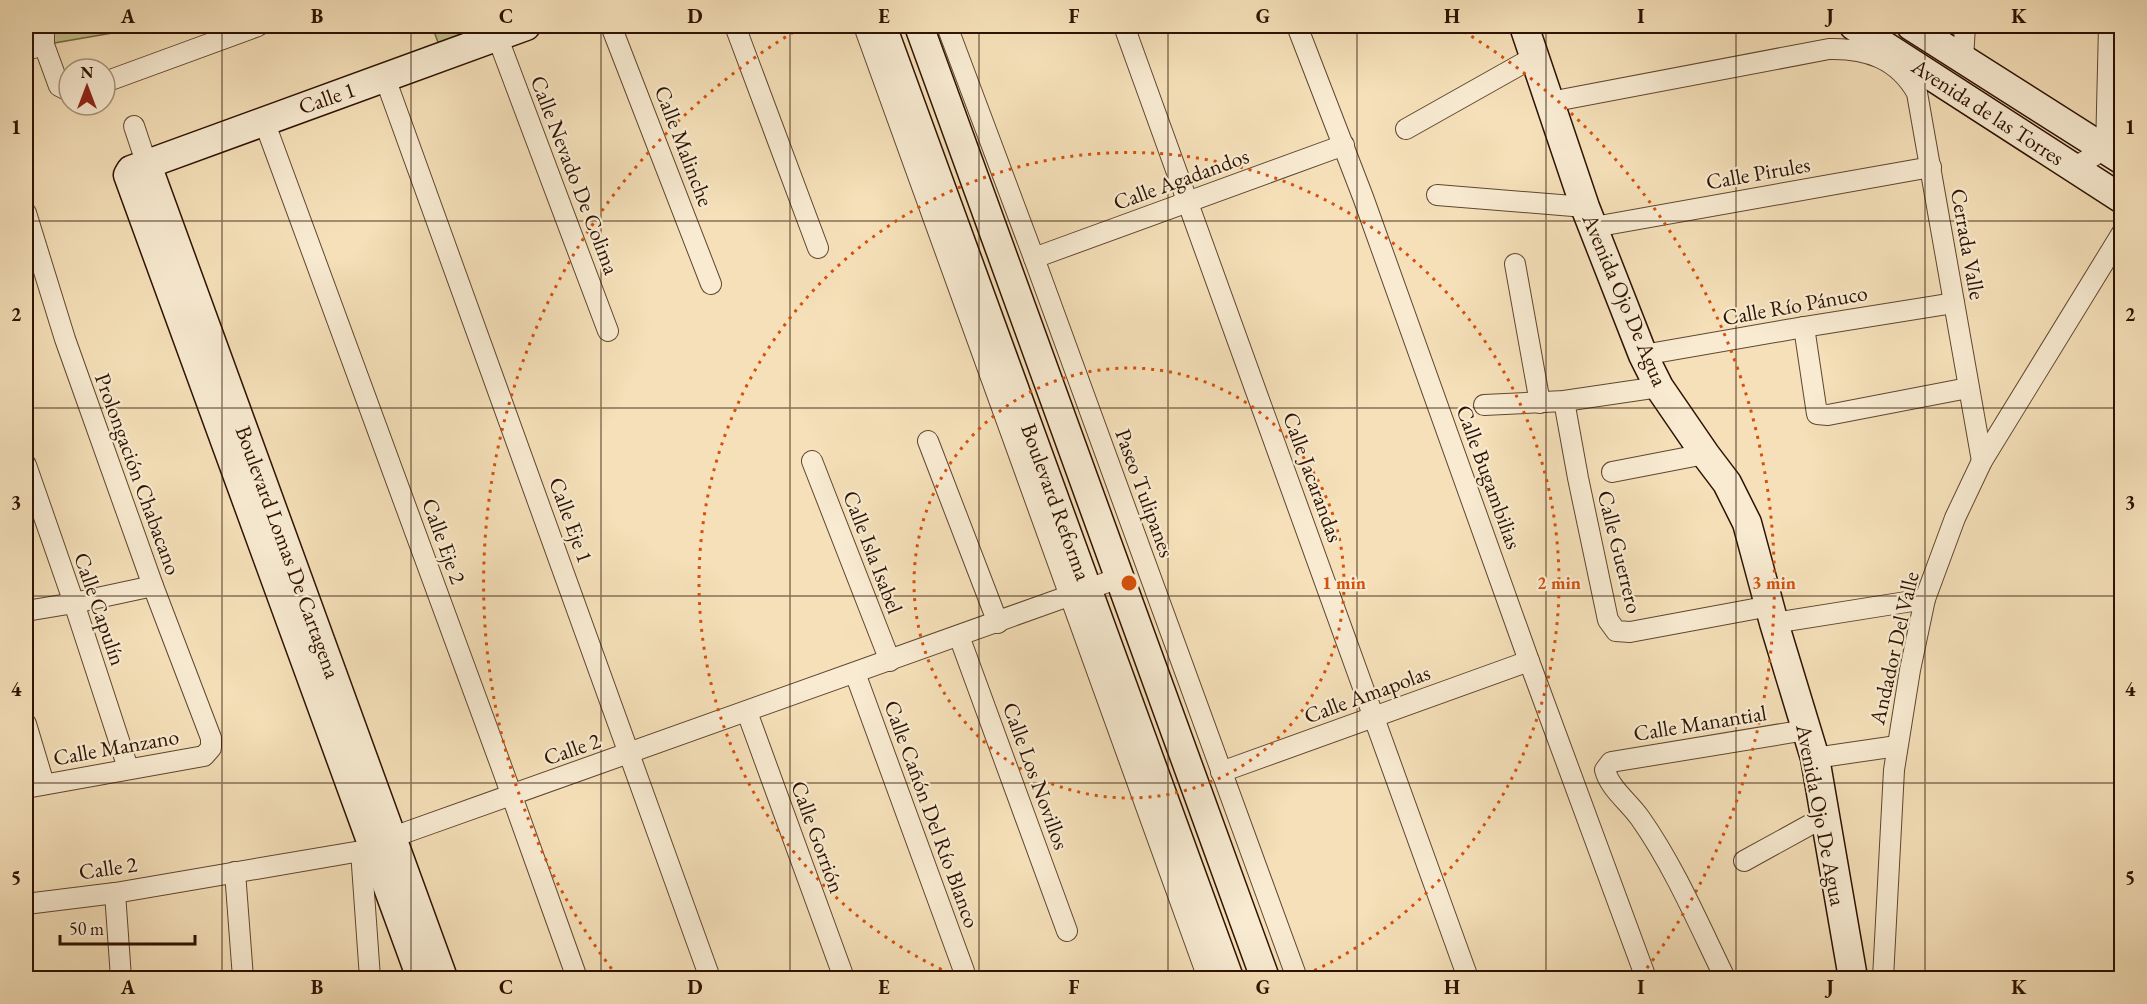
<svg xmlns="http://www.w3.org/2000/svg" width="2147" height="1004" font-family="'EB Garamond',serif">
<rect width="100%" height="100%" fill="#f5e0b9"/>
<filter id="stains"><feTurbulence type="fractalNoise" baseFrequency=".00333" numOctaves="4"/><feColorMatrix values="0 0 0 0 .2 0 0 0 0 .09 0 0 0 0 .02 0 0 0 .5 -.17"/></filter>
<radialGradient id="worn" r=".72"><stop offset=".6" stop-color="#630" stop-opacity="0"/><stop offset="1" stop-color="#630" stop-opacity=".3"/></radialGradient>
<g fill="#c2c18b" stroke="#786a46" stroke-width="1.5">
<path d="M53,26H153L54,43Z"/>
<path d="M432,26H494L439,45Z"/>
</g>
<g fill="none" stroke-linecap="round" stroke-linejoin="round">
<g stroke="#60462f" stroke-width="22">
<g id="street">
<path d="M44,26V45L59,86L69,91"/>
<path d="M611,26L711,284"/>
<path d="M735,26L818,248"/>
<path d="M864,26L1208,978"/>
<path d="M947,26L1034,258L1297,978"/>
<path d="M1124,26L1468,978"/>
<path d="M1297,26L1363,197L1529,661L1646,978"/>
<path d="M497,36L608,331"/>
<path d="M26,50L44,45"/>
<path d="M1963,59L1965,26"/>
<path d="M385,78L710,978"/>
<path d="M105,82L258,26"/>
<path d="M1550,102L1829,49C1867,48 1898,59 1917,93L1982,461"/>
<path d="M264,121L503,771L577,978"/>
<path d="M134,126L147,165"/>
<path d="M1406,129L1534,57"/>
<path d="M2106,150L2109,26"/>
<path d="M2074,168L2122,138"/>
<path d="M1437,195L1585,207"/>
<path d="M26,213L65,339L153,586L211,738V748L204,756L26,788"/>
<path d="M1594,227L1931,167"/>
<path d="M1034,258L1344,145"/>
<path d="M1515,264L1540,403"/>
<path d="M1804,327L1817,414L1828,415L1968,388"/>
<path d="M1643,355L1804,327L1954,303"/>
<path d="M1564,401L1578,478L1608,620L1616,631L1630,632L1770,606"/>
<path d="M1484,405L1564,401L1659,387"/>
<path d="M928,441L998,623"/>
<path d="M812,461L890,661"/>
<path d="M26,465L74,603L128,768"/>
<path d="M1612,472L1705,454"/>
<path d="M26,611L74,603L153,586"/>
<path d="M1774,623L1925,599"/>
<path d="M959,636L1067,931"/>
<path d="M855,673L964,971"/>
<path d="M747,712L844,978"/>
<path d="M26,724L44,784"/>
<path d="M1815,758L1897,746"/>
<path d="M1221,772L1529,661"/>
<path d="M361,851L370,978"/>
<path d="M1744,861L1824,817"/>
<path d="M235,872L243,978"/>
<path d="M115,893L121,978"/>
<path d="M26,904L115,893L361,851L393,837L1119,578"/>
<path d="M1725,978C1699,925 1674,866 1640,818C1629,802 1610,789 1605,770L1611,762L1806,730"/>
<path d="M1883,978L1894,770L1910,670L1925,599L1955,518L1982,461L2122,233"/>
</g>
</g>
<g stroke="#2e1201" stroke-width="31">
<g id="secondary">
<path d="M882,26L1229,978"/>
<path d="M919,26L1265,978"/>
<path d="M1524,26L1585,207L1643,355L1659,387L1705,454L1727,483L1747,523L1774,623L1815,758L1853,978"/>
<path d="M1854,26L2122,199"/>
<path d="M1911,26L2122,160"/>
<path d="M147,165L443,978"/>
<path d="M421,978L128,175L131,170L526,26"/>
</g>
</g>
<use href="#street" stroke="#f8ebd2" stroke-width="20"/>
<use href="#secondary" stroke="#f8ebd2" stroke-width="28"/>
</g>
<path fill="none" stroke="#2e1201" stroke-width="1.5" stroke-opacity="0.55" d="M222,26V978M411,26V978M601,26V978M790,26V978M979,26V978M1168,26V978M1357,26V978M1546,26V978M1736,26V978M1925,26V978M26,221H2122M26,408H2122M26,596H2122M26,783H2122"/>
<g fill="none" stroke="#d5520b" stroke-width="3" stroke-dasharray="3 6">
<circle cx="1129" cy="583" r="215"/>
<path d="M958 977A430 430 0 1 1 1300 977"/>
<path d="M617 976A645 645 0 0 1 802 27M1456 27A645 645 0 0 1 1641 976"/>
</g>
<g text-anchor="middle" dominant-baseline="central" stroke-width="4.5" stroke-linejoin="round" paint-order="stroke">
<g font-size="22" fill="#2e1201" stroke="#f8ebd2">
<text transform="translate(327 98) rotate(-19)">Calle 1</text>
<text transform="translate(1988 112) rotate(33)">Avenida de las Torres</text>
<text transform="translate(684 146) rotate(69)">Calle Malinche</text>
<text transform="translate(1758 173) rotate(-10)">Calle Pirules</text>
<text transform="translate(575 175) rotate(69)">Calle Nevado De Colima</text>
<text transform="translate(1181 179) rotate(-20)">Calle Agadandos</text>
<text transform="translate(1968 244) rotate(80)">Cerrada Valle</text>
<text transform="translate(1625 300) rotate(67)">Avenida Ojo De Agua</text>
<text transform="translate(1795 305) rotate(-10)">Calle Río Pánuco</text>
<text transform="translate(138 474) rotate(70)">Prolongación Chabacano</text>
<text transform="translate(1313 477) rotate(70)">Calle Jacarandas</text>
<text transform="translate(1489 477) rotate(70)">Calle Bugambilias</text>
<text transform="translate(1145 493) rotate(70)">Paseo Tulipanes</text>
<text transform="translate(1056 502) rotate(70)">Boulevard Reforma</text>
<text transform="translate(571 520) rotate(70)">Calle Eje 1</text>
<text transform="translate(444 541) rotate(70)">Calle Eje 2</text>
<text transform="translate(288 552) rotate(70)">Boulevard Lomas De Cartagena</text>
<text transform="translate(873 552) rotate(69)">Calle Isla Isabel</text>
<text transform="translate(1620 552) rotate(76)">Calle Guerrero</text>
<text transform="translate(100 609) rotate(71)">Calle Capulín</text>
<text transform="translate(1894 648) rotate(-77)">Andador Del Valle</text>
<text transform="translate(1367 694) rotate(-20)">Calle Amapolas</text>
<text transform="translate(1700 723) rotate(-9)">Calle Manantial</text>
<text transform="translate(116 747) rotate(-10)">Calle Manzano</text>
<text transform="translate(572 749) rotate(-19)">Calle 2</text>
<text transform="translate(1036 776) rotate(70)">Calle Los Novillos</text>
<text transform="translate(932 814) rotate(70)">Calle Cañón Del Río Blanco</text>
<text transform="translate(1821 815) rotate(79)">Avenida Ojo De Agua</text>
<text transform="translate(818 837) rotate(70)">Calle Gorrión</text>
<text transform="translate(108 868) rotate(-8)">Calle 2</text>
</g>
</g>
<circle cx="1129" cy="583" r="9" fill="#d5520b" stroke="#f8ebd2" stroke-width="3"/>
<g font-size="18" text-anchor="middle" font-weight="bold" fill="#d5520b" stroke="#f8ebd2" stroke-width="4.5" stroke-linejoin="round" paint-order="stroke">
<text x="1344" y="589">1 min</text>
<text x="1559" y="589">2 min</text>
<text x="1774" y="589">3 min</text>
</g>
<rect width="2147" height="1004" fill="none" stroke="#f5e0b9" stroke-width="66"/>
<g transform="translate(87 87)"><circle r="28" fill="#f8ebd2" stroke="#a7947e" stroke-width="1.5"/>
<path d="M0-4.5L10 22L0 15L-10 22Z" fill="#8f2418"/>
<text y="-9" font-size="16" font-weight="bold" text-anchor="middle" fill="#2e1201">N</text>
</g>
<path d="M60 935v9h135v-9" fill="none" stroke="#2e1201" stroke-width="3"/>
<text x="69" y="935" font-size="18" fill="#2e1201" stroke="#f8ebd2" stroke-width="4.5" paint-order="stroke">50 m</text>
<rect x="33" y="33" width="2081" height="938" fill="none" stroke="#2e1201" stroke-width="2"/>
<g font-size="20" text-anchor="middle" font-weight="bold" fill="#2e1201">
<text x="128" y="23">A</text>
<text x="317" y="23">B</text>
<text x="506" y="23">C</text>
<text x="695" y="23">D</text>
<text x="884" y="23">E</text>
<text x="1074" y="23">F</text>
<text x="1263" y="23">G</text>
<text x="1452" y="23">H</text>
<text x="1641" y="23">I</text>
<text x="1830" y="23">J</text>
<text x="2019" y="23">K</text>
<text x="16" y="134">1</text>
<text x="2130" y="134">1</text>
<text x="16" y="321">2</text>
<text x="2130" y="321">2</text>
<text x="16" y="509">3</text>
<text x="2130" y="509">3</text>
<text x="16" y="696">4</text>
<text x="2130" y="696">4</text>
<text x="16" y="884">5</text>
<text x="2130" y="884">5</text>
<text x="128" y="994">A</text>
<text x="317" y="994">B</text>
<text x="506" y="994">C</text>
<text x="695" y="994">D</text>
<text x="884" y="994">E</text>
<text x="1074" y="994">F</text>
<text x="1263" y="994">G</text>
<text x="1452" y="994">H</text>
<text x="1641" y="994">I</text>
<text x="1830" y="994">J</text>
<text x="2019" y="994">K</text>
</g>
<rect width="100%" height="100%" filter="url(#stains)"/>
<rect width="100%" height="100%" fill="url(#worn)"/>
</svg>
